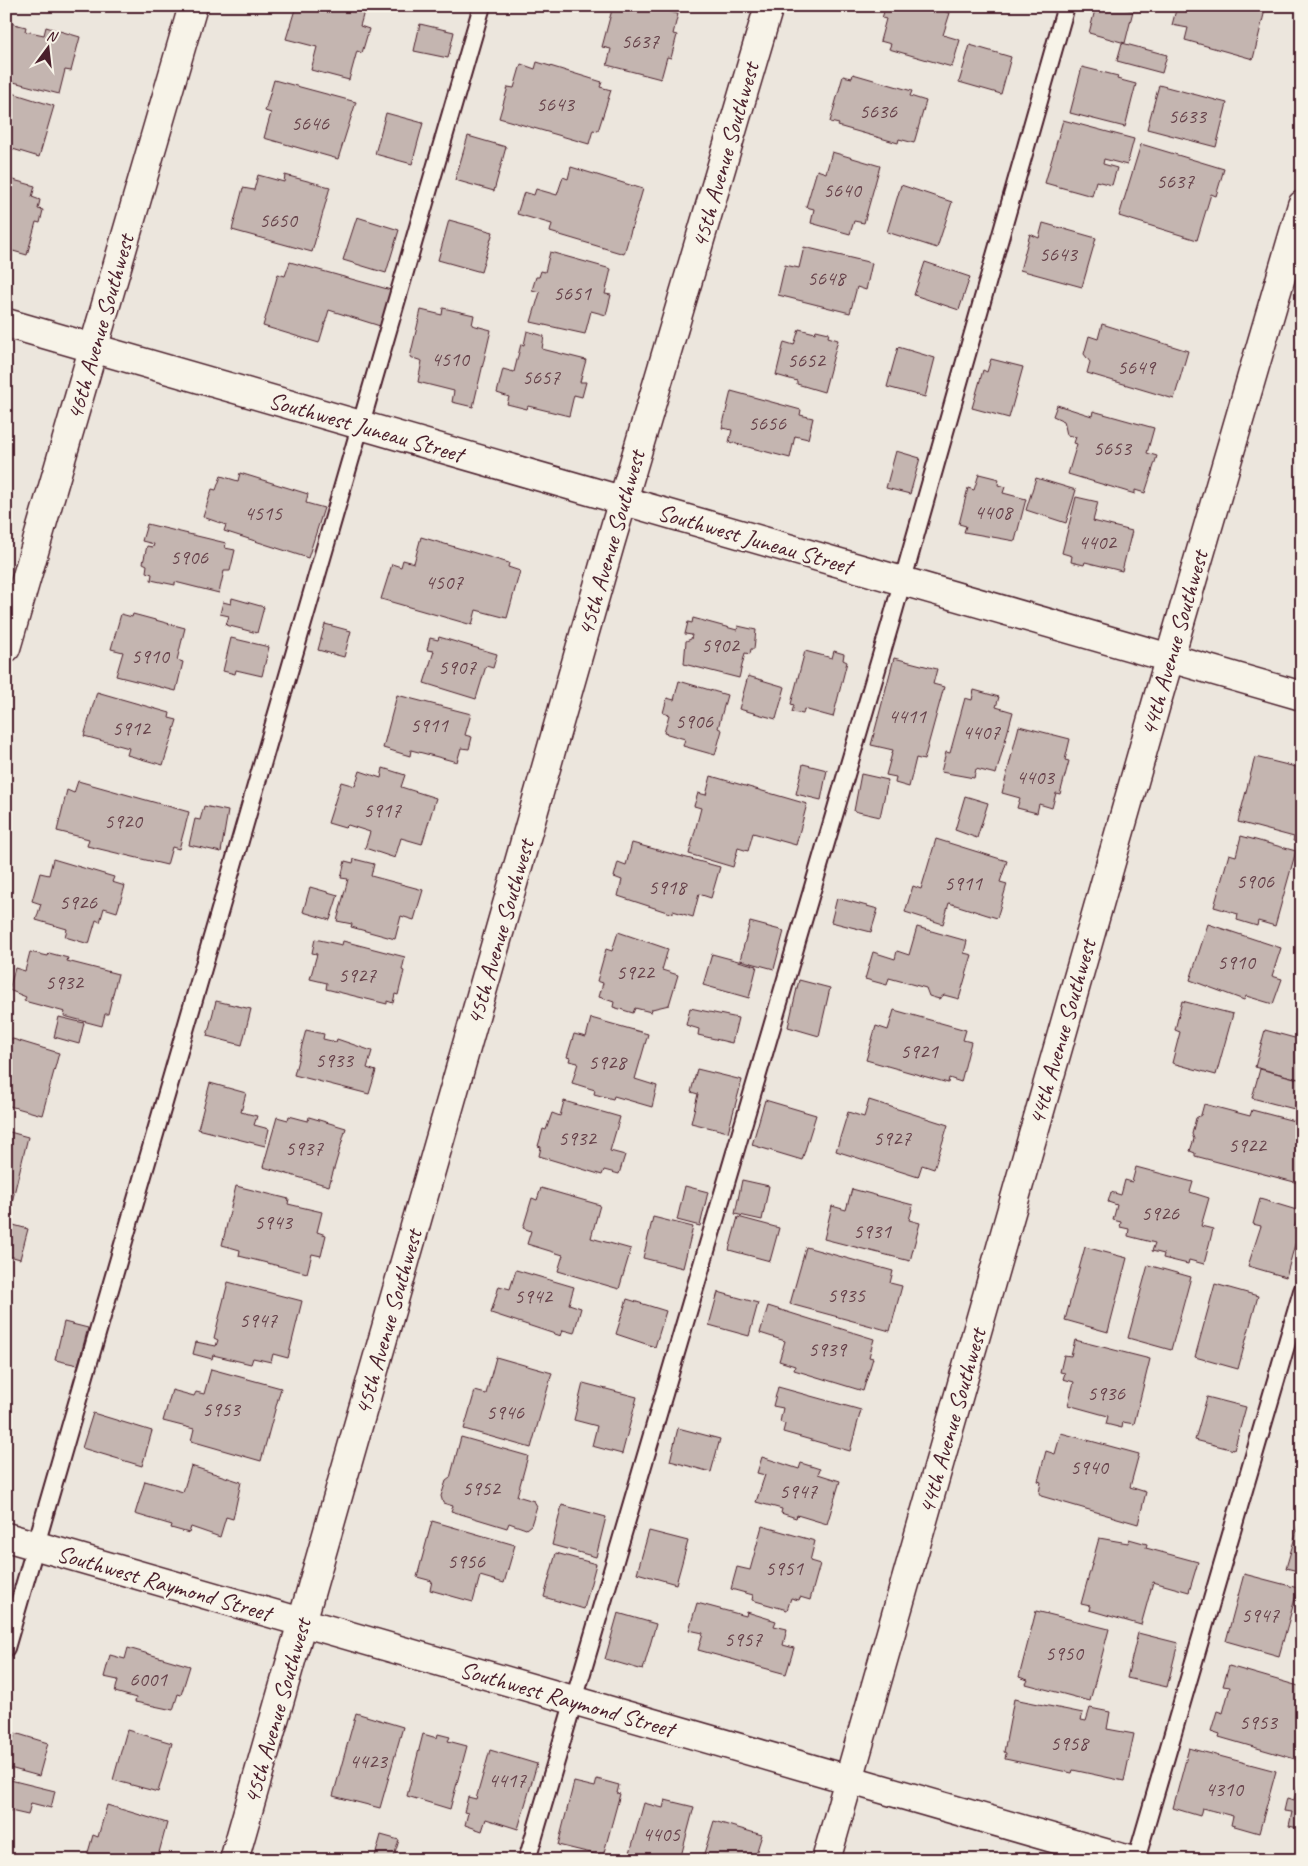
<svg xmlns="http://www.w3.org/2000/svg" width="1308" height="1866" font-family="Caveat,sans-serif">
<rect width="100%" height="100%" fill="#ece6dd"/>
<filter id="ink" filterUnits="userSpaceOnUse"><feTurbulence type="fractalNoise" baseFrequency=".02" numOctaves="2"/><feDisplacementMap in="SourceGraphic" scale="10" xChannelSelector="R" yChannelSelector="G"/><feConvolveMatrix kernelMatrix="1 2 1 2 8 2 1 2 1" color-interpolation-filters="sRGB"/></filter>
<g filter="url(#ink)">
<g fill="#c4b5b0" stroke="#4a1f2b">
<path d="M296,6L365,8L360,26L369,29L362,53L357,51L349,80L311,70L317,47L286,39Z"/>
<path d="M613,6H646L678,14L673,34L677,35L671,58L667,57L661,79L607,65L611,49L602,47Z"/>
<path d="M886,6H925L950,13L943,35L960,40L952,67L889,49L891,44L880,41L886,19L882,18Z"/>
<path d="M1096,6H1115L1133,11L1125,43L1089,33Z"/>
<path d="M1177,6H1251L1265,10L1253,59L1185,40L1188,28L1172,25Z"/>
<path d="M6,22L26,27L25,31L44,35L46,27L80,37L71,71L65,70L59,94L6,80Z"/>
<path d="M420,24L454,32L448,58L414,51Z"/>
<path d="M1122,43L1167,55L1162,73L1117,61Z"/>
<path d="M970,45L1011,57L1001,94L959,82Z"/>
<path d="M537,62L602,82L600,87L611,90L598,131L593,130L589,144L499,118L508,87L514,88L521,64L535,69Z"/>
<path d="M1082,67L1118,76L1117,79L1136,84L1125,127L1070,113Z"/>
<path d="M853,74L912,91L910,96L926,101L914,143L899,139L898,143L838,126L839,124L830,122L843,76L852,78Z"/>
<path d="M274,80L356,102L338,159L264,138L271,113L265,111Z"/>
<path d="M1159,85L1227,103L1216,147L1147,129Z"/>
<path d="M6,91L54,106L39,157L6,147Z"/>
<path d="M386,113L423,123L412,164L375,154Z"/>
<path d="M1063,120L1134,139L1127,165L1104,159L1103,164L1117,168L1112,185L1096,181L1092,196L1045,183Z"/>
<path d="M468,136L506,147L494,191L455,180Z"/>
<path d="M1141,144L1224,169L1216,196L1211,194L1197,240L1119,216Z"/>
<path d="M832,152L880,166L864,223L854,221L850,234L811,223L814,209L806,207L817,170L826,173Z"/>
<path d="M571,167L643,189L624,254L550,232L552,224L517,214L524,192L534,195L536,189L557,195L563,177L568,179Z"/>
<path d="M258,175L284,182L285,175L330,187L312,252L232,230L243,188L254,190Z"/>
<path d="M6,178L35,186L32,197L40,200L38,209L43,210L40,223L36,222L27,255L6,249Z"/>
<path d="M901,185L952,202L937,248L887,232Z"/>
<path d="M357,217L399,230L386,273L343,260Z"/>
<path d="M449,220L493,232L481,272L438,260Z"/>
<path d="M1043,223L1096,238L1082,287L1020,270L1030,234L1039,238Z"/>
<path d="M804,247L872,263L866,290L857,287L850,313L778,295L785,265L799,268Z"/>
<path d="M550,252L611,269L605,294L611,295L606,315L591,311L585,334L531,322L540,292L532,290L536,277H539L541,271L545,272Z"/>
<path d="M290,262L391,290L380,326L329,310L319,343L263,326L278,274L285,276Z"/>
<path d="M925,262L970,277L959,310L914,295Z"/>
<path d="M443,308L474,315L472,325L491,330L473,407L452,402L454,391L418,382L422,361L410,357L421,310L442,315Z"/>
<path d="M1102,324L1188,351L1174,399L1087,373L1090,362L1084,354L1089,336L1098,339Z"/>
<path d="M799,329L815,333L816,330L829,333L828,337L838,340L824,392L797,384V381L776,375L784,342L794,345Z"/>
<path d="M527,331L544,336L542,349L586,360L580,382H586L582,397L574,395L569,416L528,406L527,409L507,404L509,397L497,393L503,369L514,372L521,344L524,345Z"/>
<path d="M898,347L935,358L925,397L887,387Z"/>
<path d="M991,359L1023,367L1009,418L972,408L983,370L987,372Z"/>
<path d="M731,391L801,410L800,415L813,418L808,439L795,436L790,458L729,442L732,430L722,428Z"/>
<path d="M1057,405L1092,416L1093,411L1154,428L1147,453L1157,456L1145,493L1135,490V494L1068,474L1077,444L1074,443L1076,437L1067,435L1064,421L1053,416Z"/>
<path d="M896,451L920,458L910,494L886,488Z"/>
<path d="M240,473L308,494L306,503L324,508L308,558L224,531L226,525L203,517L212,489L216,490L221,476L238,481Z"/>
<path d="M979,474L999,479L998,485L1005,487L1003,493L1026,499L1015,541L964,532L966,526L959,524L968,488L974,490Z"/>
<path d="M1036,478L1076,490L1066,523L1026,510Z"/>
<path d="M1076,497L1098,502L1093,521L1132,531L1122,571L1085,562L1084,565L1071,562L1072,556L1062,553Z"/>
<path d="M147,524L226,543L225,548L235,550L230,571H224L219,593L175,582V585L151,580L152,574L146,572L147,565L143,563L147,546L153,547L154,544L142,541Z"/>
<path d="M421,537L509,563L508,567L520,571L507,618L476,610L472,625L381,599L392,564L401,567L403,560L414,563Z"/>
<path d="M232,598L264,607L257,633L226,625L229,616L220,614L223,602L231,604Z"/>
<path d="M121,614L132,617L133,614L185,628L177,660L183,662L176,691L116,676L123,652L111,649Z"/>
<path d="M693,618L737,630L738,626L756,630L754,649H751L750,654L745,653L739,678L684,664L686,641L691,639L692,635L685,634L688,622L692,623Z"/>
<path d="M325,624L351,631L344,657L318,650Z"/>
<path d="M439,637L497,654L493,668L486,666L476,699L424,683L434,651L427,650L430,638L438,640Z"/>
<path d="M231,638L269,647L262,676L236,670L235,674L223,671Z"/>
<path d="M805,651L832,658L834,651L844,654L843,660L847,662L833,717L804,709L803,714L792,712L794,705L791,704Z"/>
<path d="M894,658L937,669L933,684L944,687L924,760L916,758L909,787L895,783L896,777L886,775L893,750L871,745Z"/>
<path d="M748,676L785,687L776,719L739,709Z"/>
<path d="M679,681L727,695L718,728L722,730L715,755L683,746L685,739L664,733L669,715L663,713L667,698L674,700Z"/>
<path d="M974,690L999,697L996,707L1013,712L996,774L976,769L974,778L941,772L946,752L950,753L965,698L972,700Z"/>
<path d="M97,692L170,713L169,718L177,720L163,765L127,755L129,748L84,736Z"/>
<path d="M397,695L471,714L465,735L472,737L469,749L461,748L457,762L411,750L410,756L383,748Z"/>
<path d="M1019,726L1070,739L1065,760L1069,761L1060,794L1056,793L1052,808L1039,804L1037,813L1017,808L1020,798L1002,793Z"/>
<path d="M1255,757L1300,768L1297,780L1302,781V843L1293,841L1294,837L1238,822Z"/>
<path d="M803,764L827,770L821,800L796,794Z"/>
<path d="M383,768L405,775L401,787L436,798L422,844L401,838L395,858L365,848L370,832L348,825L345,828L328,823L341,782L355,786L360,771L381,778Z"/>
<path d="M861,774L888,780L880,817L854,811Z"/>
<path d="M711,776L807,804L796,845L753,833L748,851L738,848L733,867L689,854L701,808L694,806L698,793L706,795Z"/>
<path d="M78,781L189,812L179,849L172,847L167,865L87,846L89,839L57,831L67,790L74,793Z"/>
<path d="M965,796L988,803L977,838L955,830Z"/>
<path d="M204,806L228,811L221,852L189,845L195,819L200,820Z"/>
<path d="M1241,836L1296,851L1275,926L1258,921L1257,926L1237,920L1238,914L1214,907L1229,854L1236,856Z"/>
<path d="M936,839L1007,861L1000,882L1007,884L997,918L949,903L943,924L905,912L913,886L921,889Z"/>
<path d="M632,843L720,867L711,898L699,894L693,917L673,911V914L618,896L622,880L614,877L618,862L626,865Z"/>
<path d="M53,859L114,877L112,882L125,886L117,912L104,908L100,922L96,920L89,944L65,937L67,929L36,920L41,904L32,901L40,873L49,875Z"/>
<path d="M354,859L374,864L371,876L423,890L414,920L401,916L395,939L351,927L352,924L337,921L348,879L341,878L345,861L353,863Z"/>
<path d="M310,887L338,895L330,920L303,912Z"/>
<path d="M837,898L878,909L871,932L831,922Z"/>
<path d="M750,922L784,931L774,969L740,960Z"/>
<path d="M1208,924L1281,948L1272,976L1282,979L1273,1004L1246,996L1244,1000L1190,980Z"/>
<path d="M917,927L967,941L964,953L972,955L959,999L944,995L939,999L929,996L926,988L889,978L887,985L865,979L873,952L895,959L897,951L909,955Z"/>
<path d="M618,932L668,949L662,970L678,975L669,1005L652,1009L651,1012L635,1008L633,1013L613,1007L614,1002L599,997L603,983L597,981L606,949L612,951Z"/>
<path d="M315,939L342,945L343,941L405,957L402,970L404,971L398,995L395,994L393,1003L387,1001V1004L326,989L327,983L310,979L317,954L312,953Z"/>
<path d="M30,952L48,956L49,953L68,958L67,961L118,974L108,1014H105L102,1026L64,1016L65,1012L24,1001L26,997L9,990L15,968L25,971Z"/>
<path d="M712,954L757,966L749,998L703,985Z"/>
<path d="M799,980L830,988L819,1036L788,1027Z"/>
<path d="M216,1001L251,1009L242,1045L207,1036Z"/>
<path d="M1182,1001L1233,1014L1216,1075L1172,1063L1180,1032L1175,1030Z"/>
<path d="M690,1008L738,1018L732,1043L698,1035L699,1029L686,1025Z"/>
<path d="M894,1010L966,1030L963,1040L971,1042L961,1082L949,1078L948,1083L866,1060L876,1026L888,1030Z"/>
<path d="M59,1017L84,1023L79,1044L54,1037Z"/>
<path d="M591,1018L648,1034L635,1079L657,1086L652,1107L614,1096L613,1099L594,1094L595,1090L572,1083L578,1063L569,1061L570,1058L567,1057L574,1034L586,1037Z"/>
<path d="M306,1030L324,1034L323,1039L336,1042L337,1039L372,1051L367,1068L376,1071L369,1094L294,1075Z"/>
<path d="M1265,1030L1302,1040V1080L1255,1067Z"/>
<path d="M6,1037L59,1053L42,1115L6,1105Z"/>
<path d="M697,1069L742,1080L728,1132L691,1123L698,1094L691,1092Z"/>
<path d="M1260,1069L1302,1080V1111L1252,1098Z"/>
<path d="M210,1083L246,1093L241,1112L257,1116L254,1125L269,1129L265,1146L198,1129Z"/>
<path d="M765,1100L816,1115L802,1160L752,1145Z"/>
<path d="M869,1100L948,1125L934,1169L922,1165L918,1177L836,1151L848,1112L864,1117Z"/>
<path d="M564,1101L620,1117L610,1151L625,1155L619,1174L604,1170L602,1175L539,1156L541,1147L538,1146L543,1129L546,1130L552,1113L560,1116Z"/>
<path d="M1204,1104L1250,1116L1252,1110L1302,1123V1184L1195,1156V1153L1190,1151L1194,1139L1192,1134L1196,1118L1201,1115Z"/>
<path d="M289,1116L308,1121L309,1117L346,1128L329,1186L263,1167L277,1117L288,1120Z"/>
<path d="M6,1131L28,1137L12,1202L6,1201Z"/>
<path d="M1136,1167L1193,1182L1190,1192L1209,1198L1201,1226L1213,1229L1204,1264L1189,1260L1188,1264L1163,1258L1164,1254L1152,1251L1155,1243L1128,1236L1129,1229L1120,1227L1121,1222L1113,1220L1117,1205L1108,1202L1111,1192L1121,1195L1125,1180L1132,1182Z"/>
<path d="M742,1180L769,1186L762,1220L735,1214Z"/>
<path d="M236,1186L289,1199L288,1204L322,1212L317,1232L326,1235L321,1256L312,1254L307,1273L239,1256L240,1250L222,1245Z"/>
<path d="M685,1186L708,1192L700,1226L677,1220Z"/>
<path d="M541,1188L600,1205L591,1238L631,1249L619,1289L558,1271L563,1255L527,1244L531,1231L523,1228L532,1198L537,1200Z"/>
<path d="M852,1189L913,1205L909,1220L920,1223L910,1261L824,1239L832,1206L846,1210Z"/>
<path d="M1260,1199L1300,1211L1294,1229L1299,1230L1286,1277L1248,1266L1261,1226L1253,1224Z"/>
<path d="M653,1217L693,1227L683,1268L643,1258Z"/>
<path d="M738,1217L779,1228L770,1261L729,1250Z"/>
<path d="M6,1223L28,1229L20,1259L6,1255Z"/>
<path d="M806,1247L893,1271L890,1283L902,1286L890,1331L790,1304Z"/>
<path d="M1085,1247L1127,1258L1108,1332L1065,1320Z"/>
<path d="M1148,1265L1191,1277L1171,1350L1128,1338Z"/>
<path d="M516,1270L574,1287L569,1304L581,1308L574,1333L563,1330L561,1336L491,1313L499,1286L510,1289Z"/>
<path d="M228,1282L302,1301L288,1358L273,1354L271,1362L253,1358L251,1364L213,1355L212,1359L193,1354L196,1342L216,1346L218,1340L214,1338Z"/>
<path d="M1215,1284L1258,1296L1238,1369L1195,1357Z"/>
<path d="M718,1292L758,1303L749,1336L709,1325Z"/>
<path d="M627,1299L666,1311L655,1347L616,1334Z"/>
<path d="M768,1306L874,1339L869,1357L873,1358L863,1391L794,1370L795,1366L779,1361L785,1341L760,1333Z"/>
<path d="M64,1322L88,1328L78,1365L55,1360Z"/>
<path d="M1075,1340L1150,1359L1134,1424L1123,1422L1122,1428L1106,1424L1108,1416L1068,1405L1074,1382L1063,1379L1065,1373L1060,1372L1064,1355L1071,1356Z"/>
<path d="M496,1357L552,1373L531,1448L464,1429L475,1391L486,1394Z"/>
<path d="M211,1369L281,1388L261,1461L191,1441L194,1429L163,1421L172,1390L194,1396L196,1392L204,1394Z"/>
<path d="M583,1383L637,1397L622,1454L592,1446L597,1426L574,1420Z"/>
<path d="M778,1387L861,1410L850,1451L783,1432L785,1424L780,1422L783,1408L773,1406Z"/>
<path d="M1207,1397L1246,1407L1234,1450L1195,1440Z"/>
<path d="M93,1413L152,1431L142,1466L82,1448Z"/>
<path d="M678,1428L720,1439L711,1472L670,1461Z"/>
<path d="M1061,1433L1139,1454L1130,1487L1146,1492L1138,1524L1041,1496L1039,1493L1041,1482L1038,1481L1046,1451L1055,1454Z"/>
<path d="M461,1437L528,1456L517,1496L534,1501L537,1506L531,1525L526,1529L509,1523L507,1528L451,1511L453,1506L443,1503L441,1496L446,1481L450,1478Z"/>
<path d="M762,1457L799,1469L801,1463L820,1469L818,1474L840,1481L827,1524L797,1515L796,1518L781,1513L782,1509L756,1502L765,1475L757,1473Z"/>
<path d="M191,1466L241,1482L233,1519L226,1517L220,1537L191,1527L189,1533L171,1528L172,1525L135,1514L145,1481L183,1492Z"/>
<path d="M562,1505L606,1517L596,1557L552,1545Z"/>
<path d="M1302,1513V1572L1286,1568Z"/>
<path d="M432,1521L515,1545L504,1583L480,1576L473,1602L430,1590L432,1581L417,1577Z"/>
<path d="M762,1526L815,1541L810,1561L820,1564L810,1600L800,1597L799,1600L791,1598L787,1610L752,1600L753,1595L731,1589L737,1567L750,1570Z"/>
<path d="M649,1531L688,1541L676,1584L637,1573Z"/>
<path d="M1099,1538L1128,1543L1129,1539L1147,1544L1146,1548L1198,1562L1189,1592L1153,1582L1141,1625L1089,1610L1090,1606L1081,1604Z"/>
<path d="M556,1553L596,1564L584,1609L544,1597Z"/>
<path d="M1244,1574L1298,1588L1279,1656L1226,1641Z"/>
<path d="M697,1603L746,1616L747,1612L776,1621L774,1626L787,1629L783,1645L794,1648L786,1674L698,1650L703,1633L689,1630Z"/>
<path d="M1036,1611L1109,1629L1090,1701L1026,1684L1028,1680L1019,1677Z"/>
<path d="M618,1613L656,1624L643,1670L605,1659Z"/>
<path d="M1138,1633L1178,1643L1167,1687L1127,1678Z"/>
<path d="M128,1648L190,1666L181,1695L178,1694L173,1710L135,1702L136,1698L115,1692L118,1680L104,1677L110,1655L125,1659Z"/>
<path d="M1229,1666L1302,1687V1761L1219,1737L1220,1734L1211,1731L1217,1711L1223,1713L1230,1687L1223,1686Z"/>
<path d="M1014,1699L1083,1713L1081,1720L1086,1721L1090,1708L1110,1712L1107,1729L1134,1734L1124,1781L1073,1770L1072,1773L1005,1759L1006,1753L1004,1752Z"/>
<path d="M356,1713L403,1727L380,1808L333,1796Z"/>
<path d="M127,1730L172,1743L158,1792L113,1780Z"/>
<path d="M15,1733L48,1743L39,1776L6,1767Z"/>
<path d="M423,1734L437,1738L438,1734L450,1737L448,1741L467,1746L450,1809L407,1796Z"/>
<path d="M1189,1748L1276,1771L1259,1833L1231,1825L1233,1816L1202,1808L1200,1816L1173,1808Z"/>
<path d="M490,1750L537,1764L518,1829L486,1819L482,1831L465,1825L468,1813L464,1812L468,1797L476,1799Z"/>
<path d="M1301,1775H1302V1829L1289,1826L1292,1812L1284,1811L1287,1798L1294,1800Z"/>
<path d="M6,1779L55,1791L51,1808L31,1803L28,1815L6,1810Z"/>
<path d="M597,1779L619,1785L617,1793L620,1794L603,1856L558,1845L574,1782L595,1787Z"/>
<path d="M665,1800L694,1807L680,1860H628L644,1803L663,1808Z"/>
<path d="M107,1805L167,1823L157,1860H91V1857L87,1856L93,1835L98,1837Z"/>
<path d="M714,1821L762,1835L754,1860H702Z"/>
<path d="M381,1835L399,1840L393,1860H374Z"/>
</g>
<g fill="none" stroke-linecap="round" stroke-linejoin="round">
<g stroke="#4a1f2b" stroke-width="20">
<g id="service">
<path d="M6,1648L482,6"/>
<path d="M527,1860L890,625L1066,6"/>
<path d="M1136,1860L1302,1291"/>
</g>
</g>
<g stroke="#4a1f2b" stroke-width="31">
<g id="minor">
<path d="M6,323L1302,696"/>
<path d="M6,648L193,6"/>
<path d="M6,1537L1129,1860"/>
<path d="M234,1860L610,544L769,6"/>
<path d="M826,1860L1157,701L1302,205"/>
</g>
</g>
<use href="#service" stroke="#f7f3e8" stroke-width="16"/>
<use href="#minor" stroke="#f7f3e8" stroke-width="28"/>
</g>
</g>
<g text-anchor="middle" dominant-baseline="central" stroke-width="4.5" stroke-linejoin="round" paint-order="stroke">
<g font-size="21" fill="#68444c">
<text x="640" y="41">5637</text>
<text x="555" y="104">5643</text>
<text x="878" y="111">5636</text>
<text x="1187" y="116">5633</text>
<text x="310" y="123">5646</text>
<text x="1175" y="181">5637</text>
<text x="842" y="190">5640</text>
<text x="278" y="220">5650</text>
<text x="1058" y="254">5643</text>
<text x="826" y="278">5648</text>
<text x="572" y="293">5651</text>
<text x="450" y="359">4510</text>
<text x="806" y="360">5652</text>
<text x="1136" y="367">5649</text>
<text x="541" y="377">5657</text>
<text x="767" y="423">5656</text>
<text x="1112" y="448">5653</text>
<text x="993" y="512">4408</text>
<text x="263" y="513">4515</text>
<text x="1097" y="542">4402</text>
<text x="189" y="557">5906</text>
<text x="444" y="582">4507</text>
<text x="720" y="645">5902</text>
<text x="150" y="656">5910</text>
<text x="457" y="667">5907</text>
<text x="907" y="716">4411</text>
<text x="694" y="721">5906</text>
<text x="429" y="725">5911</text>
<text x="131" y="728">5912</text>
<text x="981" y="732">4407</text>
<text x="1035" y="777">4403</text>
<text x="382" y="810">5917</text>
<text x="123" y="821">5920</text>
<text x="1255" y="881">5906</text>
<text x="963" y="883">5911</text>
<text x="667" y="887">5918</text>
<text x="78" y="902">5926</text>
<text x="1236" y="962">5910</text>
<text x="635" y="972">5922</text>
<text x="357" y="975">5927</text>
<text x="64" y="982">5932</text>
<text x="919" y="1051">5921</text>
<text x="334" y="1060">5933</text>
<text x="607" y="1062">5928</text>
<text x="577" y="1138">5932</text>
<text x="892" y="1138">5927</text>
<text x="1247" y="1145">5922</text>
<text x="304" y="1148">5937</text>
<text x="1160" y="1213">5926</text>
<text x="273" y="1222">5943</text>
<text x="872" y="1231">5931</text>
<text x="846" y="1295">5935</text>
<text x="533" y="1296">5942</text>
<text x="258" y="1320">5947</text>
<text x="827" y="1349">5939</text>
<text x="1106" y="1393">5936</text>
<text x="221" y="1409">5953</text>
<text x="505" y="1412">5946</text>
<text x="1089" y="1467">5940</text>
<text x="481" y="1488">5952</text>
<text x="798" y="1491">5947</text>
<text x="466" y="1561">5956</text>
<text x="784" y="1568">5951</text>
<text x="1260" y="1615">5947</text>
<text x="743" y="1639">5957</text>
<text x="1064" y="1653">5950</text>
<text x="148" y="1679">6001</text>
<text x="1258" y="1722">5953</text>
<text x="1069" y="1743">5958</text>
<text x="368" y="1761">4423</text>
<text x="507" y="1780">4417</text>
<text x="1224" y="1789">4310</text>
<text x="661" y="1834">4405</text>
</g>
<g font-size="24" fill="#4a1f2b" stroke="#f7f3e8">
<text transform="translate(725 155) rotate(-74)">45th Avenue Southwest</text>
<text transform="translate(100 327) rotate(-74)">46th Avenue Southwest</text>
<text transform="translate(366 427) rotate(16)">Southwest Juneau Street</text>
<text transform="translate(755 539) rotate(16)">Southwest Juneau Street</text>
<text transform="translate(611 543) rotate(-74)">45th Avenue Southwest</text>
<text transform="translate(1174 643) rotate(-74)">44th Avenue Southwest</text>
<text transform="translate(500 932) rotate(-74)">45th Avenue Southwest</text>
<text transform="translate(1062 1032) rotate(-74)">44th Avenue Southwest</text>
<text transform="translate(388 1322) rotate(-74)">45th Avenue Southwest</text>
<text transform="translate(952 1421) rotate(-74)">44th Avenue Southwest</text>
<text transform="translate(164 1583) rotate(16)">Southwest Raymond Street</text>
<text transform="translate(567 1699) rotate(16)">Southwest Raymond Street</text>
<text transform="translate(277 1711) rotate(-74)">45th Avenue Southwest</text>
</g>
</g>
<rect width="1308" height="1866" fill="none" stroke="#f7f3e8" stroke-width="25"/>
<rect x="12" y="12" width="1283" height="1841" fill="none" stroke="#4a1f2b" stroke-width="2" filter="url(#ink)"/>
<g transform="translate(48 48) rotate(15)" stroke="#f7f3e8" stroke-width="4" paint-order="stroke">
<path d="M0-4L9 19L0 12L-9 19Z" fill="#4a1f2b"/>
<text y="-8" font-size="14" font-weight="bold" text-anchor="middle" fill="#4a1f2b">N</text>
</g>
</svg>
